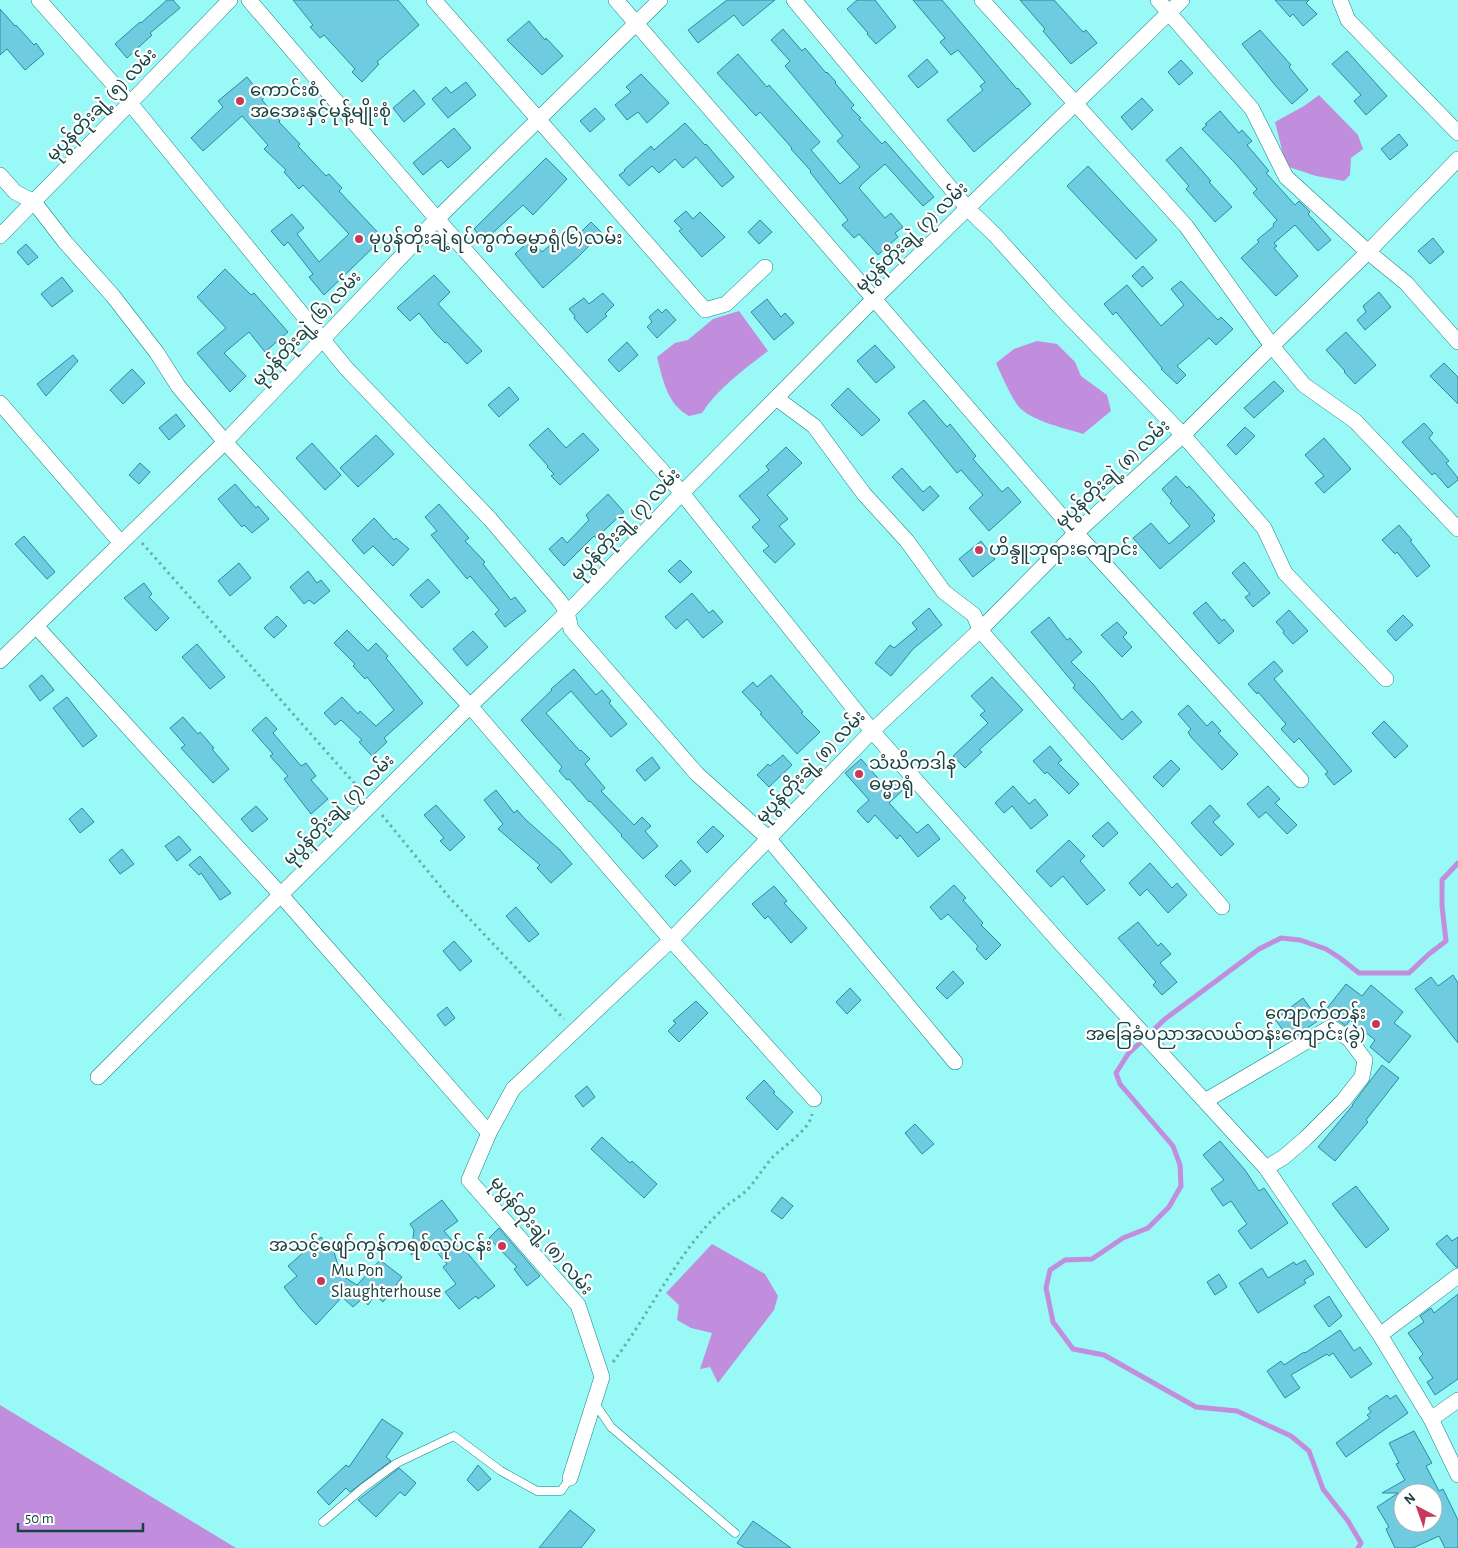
<svg xmlns="http://www.w3.org/2000/svg" width="1458" height="1548" font-family="'Alegreya Sans','Noto Sans Myanmar',sans-serif">
<rect width="100%" height="100%" fill="#99f9f6"/>
<g fill="#c18edd">
<path d="M1319,95L1358,135L1363,149L1351,158L1350,175L1344,181L1316,176L1286,166L1275,122L1304,106Z"/>
<path d="M739,311L768,351C745,369 718,388 702,413L689,416C667,404 663,380 657,357L675,343L688,340L713,319Z"/>
<path d="M1037,341L1057,344L1075,362L1081,376L1107,395L1111,411L1083,434C1065,428 1035,422 1021,409C1013,402 1001,374 996,363L1014,349Z"/>
<path d="M712,1244L765,1274L778,1296L774,1310L718,1383L710,1367L700,1369L712,1333L691,1328L677,1320L679,1305L666,1293Z"/>
<path d="M0,1405L236,1548H0Z"/>
</g>
<g fill="none" stroke-linecap="round" stroke-linejoin="round">
<path stroke="#c18edd" stroke-width="5" d="M1358,1548L1361,1543L1348,1521L1323,1489L1309,1451L1291,1436L1237,1411L1196,1407L1104,1355L1073,1349L1053,1322L1046,1288L1050,1270L1065,1260L1092,1259L1123,1238L1148,1228L1169,1207L1181,1186L1180,1165L1173,1146L1120,1084L1116,1073L1128,1054L1165,1019L1259,949L1281,938L1300,940L1326,949L1340,958L1359,973H1409L1429,954L1446,941L1442,906V880L1458,863"/>
</g>
<g fill="#6fcbdf" stroke="#2a8c9f" fill-rule="evenodd">
<path d="M167,0H173L180,8L150,33L152,35L127,58L115,44L140,22L141,23Z"/>
<path d="M293,0H398L419,25L377,62L379,64L362,82L352,72L355,69L324,35L320,38L310,27L313,25Z"/>
<path d="M727,0H775L743,26L734,15L698,43L688,30Z"/>
<path d="M857,0H875L896,27L876,44L867,34L868,33L847,9Z"/>
<path d="M913,0H942L1017,89L1018,88L1031,104L974,152L947,120L983,90L980,86L985,82L958,50L951,55L940,42L945,38Z"/>
<path d="M1020,0H1054L1083,32L1086,30L1097,43L1071,64L1043,31L1045,29Z"/>
<path d="M1275,0H1309L1306,3L1317,14L1303,26L1293,14L1290,17Z"/>
<path d="M0,9L15,26L16,25L34,45L36,43L44,54L25,70L7,49L0,55Z"/>
<path d="M529,21L545,40L546,38L563,56L542,75L507,40Z"/>
<path d="M783,29L802,51L805,48L826,73L827,72L836,82L835,83L854,105L851,108L861,118L859,119L882,144L885,141L934,197L923,206L885,164L861,185V186L859,188L885,218L891,213L903,227L895,233L898,237L878,255L859,234L854,238L842,225L848,220L810,172L811,171L791,149L792,148L760,112L756,116L717,73L738,54L767,87L769,85L820,142L811,150L840,184L860,167L837,141L843,136L785,66L790,61L771,40Z"/>
<path d="M1260,30L1291,65L1289,67L1308,90L1292,104L1275,85L1242,44Z"/>
<path d="M1347,51L1387,96L1366,115L1354,101L1361,95L1332,64Z"/>
<path d="M927,59L938,72L918,88L908,76Z"/>
<path d="M1181,60L1193,73L1179,85L1168,72Z"/>
<path d="M641,74L669,103L647,123L638,112L627,120L615,105L631,92L626,87Z"/>
<path d="M247,77L264,98L262,100L280,121L279,122L300,144L298,146L326,176L329,174L342,188L339,191L383,238L324,295L309,277L313,274L288,242L284,246L271,231L292,214L304,228L297,234L319,262L349,234L303,185L299,189L284,172L286,170L264,149L268,145L242,116L203,151L191,138L223,107L218,101Z"/>
<path d="M466,82L476,95L448,118L432,99L446,87L451,93Z"/>
<path d="M414,90L425,104L404,122L393,108Z"/>
<path d="M1142,98L1153,110L1132,130L1121,117Z"/>
<path d="M595,108L605,119L590,132L580,121Z"/>
<path d="M1220,111L1239,133L1242,130L1252,141L1247,145L1269,171L1266,173L1295,205L1299,201L1310,212L1308,214L1331,240L1318,251L1295,225L1274,243L1277,246L1274,248L1298,276L1276,296L1241,258L1259,242L1257,240L1274,226L1273,224L1277,220L1253,193L1257,189L1235,163L1202,129L1207,125L1205,124Z"/>
<path d="M685,123L705,145L706,144L734,177L722,187L696,157L683,168L675,159L659,173L652,166L629,186L619,175L625,171L624,170L651,146L654,150Z"/>
<path d="M454,128L471,148L448,168L441,160L423,175L413,163Z"/>
<path d="M1399,134L1408,145L1390,160L1381,149Z"/>
<path d="M1181,147L1211,181L1209,182L1232,207L1215,222L1186,189L1189,186L1166,160Z"/>
<path d="M546,158L567,179L533,215L523,205L484,241L474,229Z"/>
<path d="M1088,166L1157,240L1136,259L1067,186Z"/>
<path d="M686,211L693,219L700,212L725,237L702,257L679,231L682,229L674,221Z"/>
<path d="M760,220L772,232L759,244L748,232Z"/>
<path d="M591,222L602,233L577,258L543,288L515,254L531,239L542,252L554,242L556,244L563,237L569,244Z"/>
<path d="M1433,238L1444,252L1430,264L1418,251Z"/>
<path d="M26,244L38,257L28,265L17,252Z"/>
<path d="M1143,266L1153,278L1142,287L1132,276Z"/>
<path d="M225,269L251,295L254,293L288,332L265,352L249,332L224,353L246,376L230,392L197,353L226,328L197,297Z"/>
<path d="M434,275L450,292L438,304L482,351L467,364L447,342L445,343L436,334L419,313L410,321L397,308Z"/>
<path d="M62,277L73,291L52,307L41,294Z"/>
<path d="M1181,281L1218,320L1221,317L1233,329L1216,345L1209,338L1177,366L1186,375L1177,384L1161,369L1162,368L1116,312L1113,315L1104,304L1127,285L1161,326L1184,305L1171,289Z"/>
<path d="M1379,292L1391,307L1365,330L1357,320L1366,312L1363,306Z"/>
<path d="M603,293L614,305L605,314L607,316L587,333L574,318L575,316L569,309L584,298L589,304Z"/>
<path d="M767,299L781,317L785,313L794,323L774,340L751,312Z"/>
<path d="M658,309L662,313L666,309L676,320L657,338L647,327L652,322L649,317Z"/>
<path d="M1346,332L1376,365L1355,384L1344,372L1345,371L1326,350Z"/>
<path d="M627,342L638,355L619,372L608,360Z"/>
<path d="M875,345L895,367L876,383L857,361Z"/>
<path d="M73,355L78,361L46,396L37,384Z"/>
<path d="M1444,363L1458,377V404L1430,376Z"/>
<path d="M132,369L145,383L123,404L110,390Z"/>
<path d="M1274,381L1284,391L1254,418L1244,408Z"/>
<path d="M509,387L519,399L499,417L488,405Z"/>
<path d="M848,388L880,420L862,436L831,405Z"/>
<path d="M924,400L947,427L950,424L976,456L973,459L1002,492L1008,487L1021,502L989,531L969,508L983,495L961,470L957,473L908,413Z"/>
<path d="M176,414L185,426L169,440L159,428Z"/>
<path d="M1424,423L1433,433L1429,438L1449,461L1446,463L1458,478V480L1448,488L1435,473L1432,475L1402,442Z"/>
<path d="M1245,427L1255,436L1236,455L1227,445Z"/>
<path d="M548,428L566,448L583,433L599,450L560,485L551,476L554,474L547,467L548,466L529,445Z"/>
<path d="M376,435L394,454L358,487L340,468Z"/>
<path d="M1324,438L1351,469L1324,493L1315,483L1324,476L1305,455Z"/>
<path d="M312,443L341,475L325,490L296,458Z"/>
<path d="M786,447L802,463L767,495L788,519L779,526L795,544L775,563L763,551L769,546L752,527L760,520L739,496L769,470L766,466Z"/>
<path d="M140,463L150,472L139,484L129,475Z"/>
<path d="M902,468L923,492L930,486L939,496L923,511L892,477Z"/>
<path d="M1176,476L1187,488L1189,486L1215,515L1212,518L1215,521L1160,569L1133,538L1151,523L1169,544L1190,526L1170,503L1172,501L1162,489Z"/>
<path d="M235,484L256,508L258,506L269,519L252,533L244,525L242,527L218,499Z"/>
<path d="M608,494L624,512L596,538L594,536L564,566L549,549L562,537L567,543L589,520L586,515Z"/>
<path d="M439,504L469,538L465,541L485,562L483,564L511,600L515,597L526,611L505,627L495,614L499,610L470,576L467,579L431,535L437,531L425,517Z"/>
<path d="M374,518L394,540L396,538L409,549L393,566L373,546L364,554L352,540Z"/>
<path d="M1399,525L1412,540L1410,541L1430,566L1417,577L1397,552L1395,554L1382,540Z"/>
<path d="M24,536L55,572L47,579L15,544Z"/>
<path d="M981,541L995,559L973,577L959,559Z"/>
<path d="M680,560L692,572L680,583L668,571Z"/>
<path d="M1244,562L1270,593L1253,607L1245,597L1250,594L1232,573Z"/>
<path d="M239,563L251,578L230,596L218,581Z"/>
<path d="M308,571L317,583L321,580L330,591L314,604L309,600L304,604L290,587Z"/>
<path d="M428,579L440,592L422,608L410,595Z"/>
<path d="M144,583L152,594L149,597L169,618L156,631L124,598Z"/>
<path d="M692,593L709,613L713,610L723,622L703,638L687,619L676,629L665,617Z"/>
<path d="M1206,602L1222,621L1224,619L1234,631L1219,644L1193,613Z"/>
<path d="M929,608L942,625L913,649L891,676L875,663L890,645L894,648L917,629L912,623Z"/>
<path d="M1289,610L1308,631L1293,644L1283,633L1284,631L1276,622Z"/>
<path d="M1403,615L1413,625L1396,641L1387,631Z"/>
<path d="M277,616L287,626L274,638L264,628Z"/>
<path d="M1049,617L1067,640L1070,638L1082,652L1071,662L1093,684L1122,720L1132,711L1142,722L1122,740L1073,688L1075,685L1031,632Z"/>
<path d="M1117,622L1127,633L1123,637L1132,647L1122,657L1101,635Z"/>
<path d="M347,630L368,651L376,643L388,656L386,658L423,703L384,738L387,742L372,756L359,742L362,740L341,720L335,725L324,713L342,697L358,714L360,711L376,726L394,710L367,677L365,679L353,666L355,664L334,643Z"/>
<path d="M473,631L488,647L467,666L453,649Z"/>
<path d="M197,644L225,677L210,689L182,657Z"/>
<path d="M1274,661L1283,671L1274,679L1352,771L1334,785L1325,774L1328,772L1299,738L1294,743L1281,729L1286,724L1258,692L1257,694L1248,684Z"/>
<path d="M574,669L596,695L602,690L611,701L609,703L627,724L611,737L571,691L546,713L580,751L581,750L590,759L585,764L605,788L601,791L634,825L642,817L651,826L645,831L658,846L643,859L621,836L622,835L590,801L589,802L569,779L567,780L559,771L562,767L521,720L552,690L551,689Z"/>
<path d="M42,675L54,690L40,701L29,686Z"/>
<path d="M771,675L803,712L801,713L820,732L797,754L760,714L762,713L742,692L753,682L757,687Z"/>
<path d="M992,677L1023,710L979,750L982,752L965,768L953,756L988,723L980,715L985,711L971,696Z"/>
<path d="M67,697L97,736L83,747L53,708Z"/>
<path d="M1188,705L1207,726L1212,721L1221,731L1218,733L1238,754L1222,770L1191,737L1188,732L1191,729L1178,714Z"/>
<path d="M183,717L198,734L200,732L214,748L212,749L229,769L213,783L181,748L185,745L170,728Z"/>
<path d="M266,717L277,729L273,733L301,766L306,763L316,776L311,780L328,799L311,814L284,779L288,776L270,756L273,754L252,730Z"/>
<path d="M1384,721L1408,746L1395,758L1372,733Z"/>
<path d="M1050,746L1062,760L1058,763L1079,784L1069,794L1047,772L1045,774L1033,761Z"/>
<path d="M783,755L792,765L769,787L757,775L768,764L770,766Z"/>
<path d="M652,757L660,768L645,781L636,770Z"/>
<path d="M861,759L885,786L893,778L904,789L889,803L917,833L928,824L940,839L918,857L900,835L897,839L875,815L868,823L857,811L869,800L845,773Z"/>
<path d="M1171,760L1180,769L1163,787L1153,777Z"/>
<path d="M1013,786L1029,804L1035,799L1048,815L1031,829L1012,806L1004,813L995,803Z"/>
<path d="M1268,786L1280,799L1275,803L1297,825L1287,834L1266,812L1259,818L1247,804Z"/>
<path d="M496,790L514,813L517,810L526,820L560,850L572,864L551,883L537,868L540,865L498,829L503,824L484,800Z"/>
<path d="M436,805L465,837L450,851L440,841L444,838L424,815Z"/>
<path d="M1210,805L1220,816L1213,822L1234,844L1221,856L1191,823Z"/>
<path d="M256,806L268,819L252,832L241,819Z"/>
<path d="M82,808L94,822L80,833L69,819Z"/>
<path d="M1108,822L1118,833L1103,847L1092,836Z"/>
<path d="M713,826L724,836L707,853L697,842Z"/>
<path d="M179,836L191,850L177,861L165,846Z"/>
<path d="M1069,840L1085,856L1080,861L1105,890L1087,905L1063,876L1051,887L1036,871Z"/>
<path d="M122,849L134,864L120,874L109,860Z"/>
<path d="M200,856L231,893L220,900L201,873L199,875L189,865Z"/>
<path d="M681,860L691,871L675,886L665,876Z"/>
<path d="M1150,863L1172,888L1177,883L1187,895L1168,913L1147,889L1140,896L1129,883Z"/>
<path d="M954,885L966,898L963,900L983,923L981,925L1001,945L986,960L976,949L978,946L948,914L941,920L930,907Z"/>
<path d="M774,886L787,901L784,903L807,928L791,943L768,916L765,919L752,904Z"/>
<path d="M516,907L539,934L529,942L506,916Z"/>
<path d="M1138,922L1158,946L1161,943L1171,954L1160,963L1177,982L1162,995L1153,985L1156,982L1118,938Z"/>
<path d="M454,941L472,961L460,971L443,951Z"/>
<path d="M953,971L964,983L947,999L936,988Z"/>
<path d="M1453,975L1458,983V1043L1415,989L1431,977L1438,986Z"/>
<path d="M1346,984L1362,996L1371,985L1403,1012L1394,1023L1411,1036L1389,1063L1370,1047L1375,1040L1350,1020L1346,1026L1325,1011Z"/>
<path d="M850,988L861,1000L847,1014L836,1002Z"/>
<path d="M1303,998L1319,1020L1290,1040L1275,1019Z"/>
<path d="M696,1001L708,1013L679,1042L668,1031L676,1023L673,1021Z"/>
<path d="M447,1007L455,1018L445,1026L437,1015Z"/>
<path d="M1382,1065L1399,1078L1366,1120L1368,1122L1335,1161L1318,1147L1353,1105H1352Z"/>
<path d="M764,1080L775,1092L773,1093L793,1112L777,1130L746,1098Z"/>
<path d="M587,1086L595,1097L583,1107L575,1096Z"/>
<path d="M915,1124L934,1144L922,1154L905,1133Z"/>
<path d="M602,1137L630,1163L632,1161L657,1184L644,1198L591,1149Z"/>
<path d="M1220,1141L1245,1170L1259,1191L1264,1188L1288,1223L1251,1249L1238,1231L1247,1224L1231,1201L1223,1206L1211,1189L1224,1180L1203,1155Z"/>
<path d="M1356,1186L1389,1229L1366,1248L1332,1204Z"/>
<path d="M782,1197L793,1206L782,1219L771,1211Z"/>
<path d="M442,1200L458,1221L444,1231L462,1252L465,1250L495,1286L478,1299L476,1296L459,1309L445,1292L456,1284L443,1267L447,1264L429,1243L411,1255L414,1230L410,1224Z"/>
<path d="M499,1228L540,1276L527,1286L514,1269L517,1267L489,1238Z"/>
<path d="M1447,1235L1452,1241L1458,1237V1267H1456L1436,1244Z"/>
<path d="M321,1237L334,1252L341,1275L357,1285L380,1260L402,1277L383,1302L375,1295L368,1305L362,1299L353,1307L342,1297L316,1325L301,1309L284,1287L297,1276L288,1266Z"/>
<path d="M1305,1260L1314,1274L1304,1280L1306,1283L1258,1313L1239,1283L1262,1268L1268,1278L1294,1262L1296,1265Z"/>
<path d="M1219,1274L1227,1287L1215,1295L1207,1282Z"/>
<path d="M1458,1294V1379L1435,1395L1427,1382L1433,1378L1419,1358L1423,1354L1408,1333L1424,1322L1420,1316L1431,1308L1434,1313Z"/>
<path d="M1329,1296L1342,1316L1329,1327L1314,1306Z"/>
<path d="M1340,1330L1354,1351L1360,1347L1372,1364L1351,1378L1333,1353L1329,1356L1327,1354L1291,1375L1300,1388L1285,1398L1267,1371L1281,1361L1284,1365L1304,1352L1305,1353Z"/>
<path d="M1387,1395L1390,1399L1396,1395L1408,1413L1346,1457L1336,1443L1370,1418L1367,1415L1371,1412L1368,1408Z"/>
<path d="M382,1419L403,1433L386,1457L391,1461L350,1492L346,1488L329,1505L317,1492L346,1465L349,1467Z"/>
<path d="M1414,1431L1432,1463L1426,1466L1439,1491L1443,1489L1458,1520V1548H1445L1439,1536L1413,1548H1395L1386,1529L1389,1527L1377,1507L1398,1493H1382L1405,1480L1396,1464L1399,1463L1389,1443ZM1403,1493H1436L1433,1494V1523H1403Z"/>
<path d="M478,1465L491,1479L478,1491L467,1480Z"/>
<path d="M399,1468L416,1483L405,1496L400,1492L376,1517L358,1500Z"/>
<path d="M570,1510L595,1530L581,1548H539Z"/>
<path d="M753,1521L791,1548H745L737,1543Z"/>
</g>
<g fill="none" stroke-linecap="round" stroke-linejoin="round">
<g stroke="#158684" stroke-width="9">
<g id="lane">
<path d="M594,1402L611,1427L735,1533"/>
<path d="M323,1522L363,1488L397,1463L454,1436L501,1471L537,1491H561L570,1478"/>
</g>
</g>
<g stroke="#158684" stroke-width="16">
<g id="street">
<path d="M39,0L130,103L346,368L490,519L559,600L567,612L571,629L697,774L768,838L955,1062"/>
<path d="M249,0L437,219L682,493L872,731L1062,945L1266,1168L1380,1335L1431,1419L1458,1475"/>
<path d="M434,0L705,310L726,304L765,267"/>
<path d="M616,0L1076,533L1301,780"/>
<path d="M794,0L968,209L995,235L1057,304L1183,435L1264,528L1285,573L1386,679"/>
<path d="M982,0L1186,226L1272,346L1304,385L1355,421L1458,529"/>
<path d="M1158,0L1252,109L1286,177L1368,252L1406,283L1458,342"/>
<path d="M1340,0L1348,20L1458,133"/>
<path d="M0,175L15,192L34,202L65,242L113,296L157,353L178,386L225,442L470,706L671,940L814,1099"/>
<path d="M0,236L130,103L230,0"/>
<path d="M776,398L814,426L864,494L907,541L944,592L974,615L980,630L1222,907"/>
<path d="M0,403L121,543"/>
<path d="M36,626L281,895L489,1133"/>
<path d="M0,661L225,442L437,219L660,0"/>
<path d="M98,1077L470,706L574,606L682,493L874,299L1182,0"/>
<path d="M1205,1101L1331,1027L1349,1039L1365,1060L1362,1077L1343,1101L1306,1138L1284,1157L1266,1168"/>
<path d="M1380,1335L1458,1276"/>
<path d="M1431,1419L1458,1400"/>
<path d="M570,1478L602,1377L578,1305L469,1180L489,1133L513,1089L671,940L872,731L980,630L1076,533L1183,435L1272,346L1368,252L1458,159"/>
</g>
</g>
<g stroke="#65afad" stroke-width="3" stroke-dasharray="2.5 4" stroke-linecap="butt">
<path d="M142,543L363,793"/>
<path d="M382,815L449,897L564,1019"/>
<path d="M613,1362C651,1312 677,1252 724,1208C732,1201 741,1196 748,1189C757,1179 763,1168 772,1158C782,1147 810,1130 812,1114"/>
</g>
<use href="#lane" stroke="#fff" stroke-width="8"/>
<use href="#street" stroke="#fff" stroke-width="15"/>
</g>
<g fill="#c83857" stroke="#fff" stroke-width="2">
<circle cx="240" cy="101" r="5"/>
<circle cx="359" cy="239" r="5"/>
<circle cx="979" cy="550" r="5"/>
<circle cx="859" cy="774" r="5"/>
<circle cx="1376" cy="1024" r="5"/>
<circle cx="502" cy="1246" r="5"/>
<circle cx="321" cy="1281" r="5"/>
</g>
<g text-anchor="middle" dominant-baseline="central" stroke-width="4.5" stroke-linejoin="round" paint-order="stroke">
<g font-size="18" fill="#194342" stroke="#fff" text-anchor="start">
<text x="250" y="91">ကောင်းစံ<tspan x="250" dy="21">အအေးနှင့်မုန့်မျိုးစုံ</tspan></text>
<text x="369" y="239">မုပွန်တိုးချဲ့ရပ်ကွက်ဓမ္မာရုံ(၆)လမ်း</text>
<text x="989" y="550">ဟိန္ဒူဘုရားကျောင်း</text>
<text x="869" y="764">သံဃိကဒါန<tspan x="869" dy="21">ဓမ္မာရုံ</tspan></text>
<text x="1366" y="1014" text-anchor="end">ကျောက်တန်း<tspan x="1366" dy="21">အခြေခံပညာအလယ်တန်းကျောင်း(ခွဲ)</tspan></text>
<text x="492" y="1246" text-anchor="end">အသင့်ဖျော်ကွန်ကရစ်လုပ်ငန်း</text>
<text x="331" y="1271">Mu Pon<tspan x="331" dy="21">Slaughterhouse</tspan></text>
</g>
<g font-size="18" fill="#194342" stroke="#fff">
<text transform="translate(102 105) rotate(-46)">မုပွန်တိုးချဲ့ (၅) လမ်း</text>
<text transform="translate(912 237) rotate(-44)">မုပွန်တိုးချဲ့ (၇) လမ်း</text>
<text transform="translate(307 329) rotate(-47)">မုပွန်တိုးချဲ့ (၆) လမ်း</text>
<text transform="translate(1113 474) rotate(-43)">မုပွန်တိုးချဲ့ (၈) လမ်း</text>
<text transform="translate(626 525) rotate(-46)">မုပွန်တိုးချဲ့ (၇) လမ်း</text>
<text transform="translate(811 767) rotate(-46)">မုပွန်တိုးချဲ့ (၈) လမ်း</text>
<text transform="translate(339 810) rotate(-45)">မုပွန်တိုးချဲ့ (၇) လမ်း</text>
<text transform="translate(541 1236) rotate(50)">မုပွန်တိုးချဲ့ (၈) လမ်း</text>
</g>
</g>
<g transform="translate(1418 1508) rotate(319)"><circle r="24" fill="#ffffff" stroke="#a3b4b3"/>
<path d="M0-4L9 19L0 12L-9 19Z" fill="#c83857"/>
<text y="-8" font-size="14" font-weight="bold" text-anchor="middle" fill="#194342">N</text>
</g>
<path d="M18 1523v8h125v-8" fill="none" stroke="#194342" stroke-width="2.5"/>
<text x="25" y="1523" font-size="15" fill="#194342" stroke="#ffffff" stroke-width="4" paint-order="stroke">50 m</text>
</svg>
